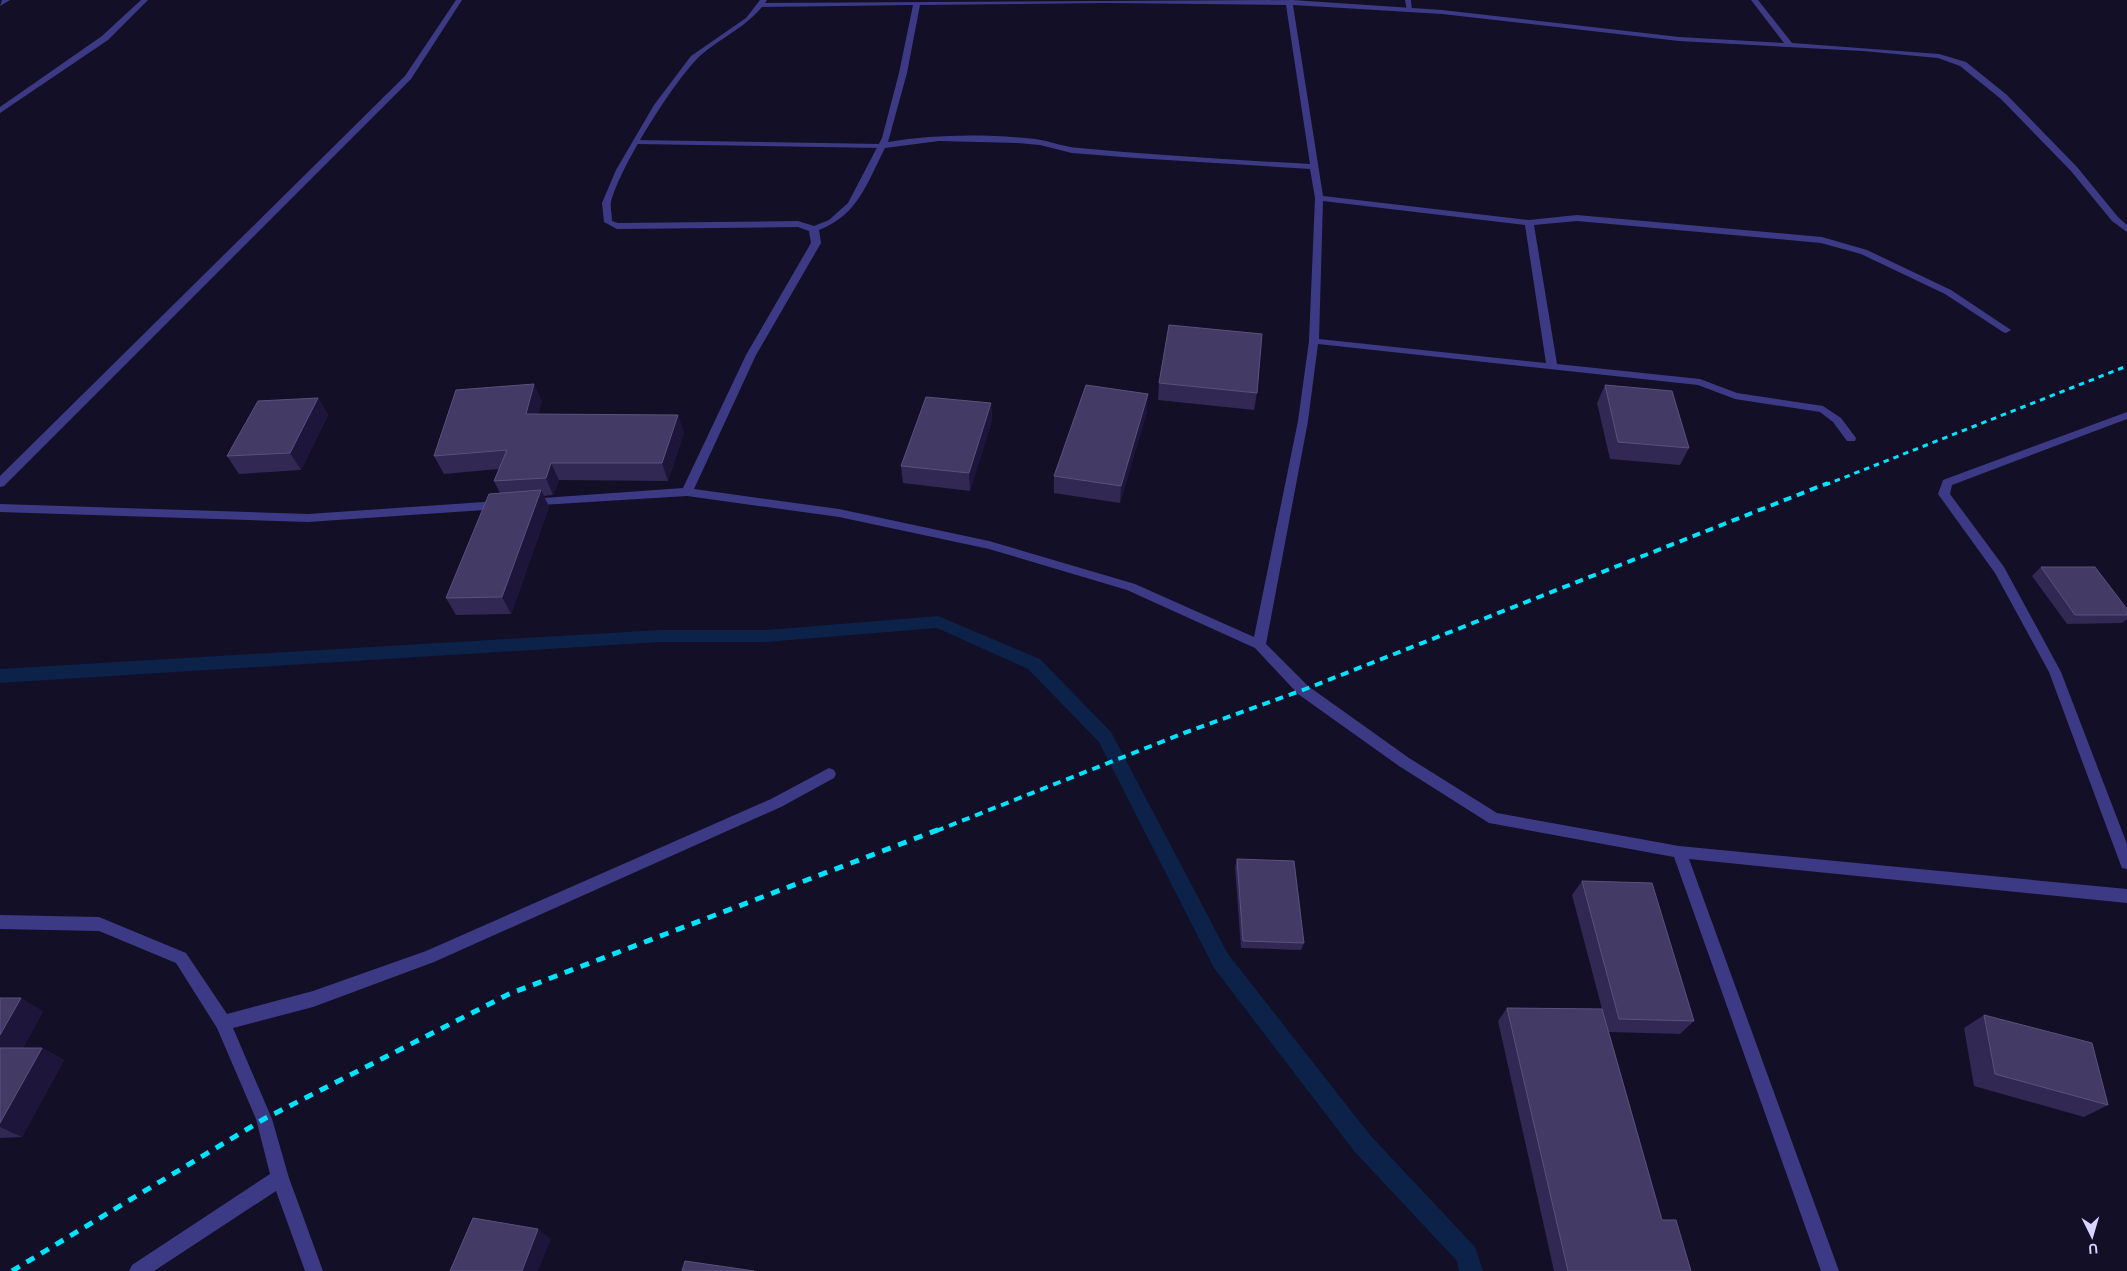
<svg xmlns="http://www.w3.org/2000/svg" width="2127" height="1271" font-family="'DM Sans',sans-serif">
<rect width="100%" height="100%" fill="#130f26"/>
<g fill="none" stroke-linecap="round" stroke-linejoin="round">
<path fill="#0c2248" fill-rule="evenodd" d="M938,616L1040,659L1111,732L1228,954L1370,1135L1475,1247L1483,1271H1459L1457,1261L1354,1151L1214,968L1099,742L1028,669L937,628L766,642H660L0,683V669L660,630H766Z"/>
<g fill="#3d3a85" fill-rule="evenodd">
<path d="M1405,0H1411L1412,12L1407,11Z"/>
<path d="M634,140L881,144L885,146L881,148L637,144L633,142Z"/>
</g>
<g fill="#3d3a85" fill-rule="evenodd">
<path d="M2,0H10L0,6Z"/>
<path d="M141,0H148L108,40L0,113V107L102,36Z"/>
<path d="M456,0H462L411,79L4,486L0,487V476L405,76Z"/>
<path d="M760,0H767L765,3L1292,0L1442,10L1679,37L1784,43L1751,0H1758L1792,43L1939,54L1966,62L2007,95L2077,167L2118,217L2127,225V232L2112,221L2071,171L2001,99L1960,66L1938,58L1863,51L1679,41L1442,14L1293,5L1323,196L1529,220L1577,215L1822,237L1867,250L1951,290L2011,330L2006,333L2003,332L1945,294L1861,254L1821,243L1577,221L1534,225L1557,364L1700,379L1737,393L1823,406L1841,418L1856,438L1855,441H1847L1833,422L1820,412L1735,399L1698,385L1318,344L1308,421L1266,644L1308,686L1409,758L1497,813L1679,846L2127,889V903L1689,859L1839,1271H1821L1674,857L1489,823L1399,766L1298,694L1255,648L1127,590L989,549L839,517L687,496L525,506L523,503L525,500L529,499L683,488L746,355L811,243L809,231L798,227L617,229L604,222L602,203L616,170L654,105L691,56L746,18ZM1108,3L1286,5L1310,164C1233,160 1156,155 1079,148C1064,147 1050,141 1035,139C986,134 936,134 888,142L907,73L920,5ZM913,5L899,73L882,138L848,203L829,220L814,226L798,221L618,223L612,221C612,215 610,207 611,202C620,167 671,86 696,60C715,40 742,31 762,7ZM939,141L1018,143L1040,145L1072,153L1135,158L1310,169L1315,198L1309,341L1298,421L1254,637L1135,584L989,541L839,509L694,489L756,355L821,243L819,230C858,215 867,183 885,148ZM1323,201L1525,225L1546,363L1319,339Z"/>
<path d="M2127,412V419L1952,485L1950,494L2004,567L2061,672L2127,844V869L2122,868L2120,863L2049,672L1995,573L1938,494L1943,480Z"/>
<path d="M499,501L505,505L499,509L308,522L0,512V504L308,514Z"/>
<path d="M829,768L834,770L836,774L834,778L781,807L434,962L313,1007L233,1028L272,1119L289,1178L323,1271H305L276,1191L154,1271H129L132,1265L270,1174L256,1119L217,1028L176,963L99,931L0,929V915L99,917L186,953L227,1014L313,991L426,951L771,799Z"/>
</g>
<path stroke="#00e5ff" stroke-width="3" stroke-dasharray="5.5 5" stroke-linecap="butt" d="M1825,485L2127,366"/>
<path stroke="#00e5ff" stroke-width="4" stroke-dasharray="8 6" stroke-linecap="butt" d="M936,831L1184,733L1303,690L1828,483"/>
<path stroke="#00e5ff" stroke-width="5" stroke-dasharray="9 8" stroke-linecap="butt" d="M12,1271L264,1119L509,994L940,829"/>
</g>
<g fill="#312854">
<path d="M1159,383L1257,393L1254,410L1158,400Z"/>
<path d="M1605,385L1689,448L1680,465L1610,459L1597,403Z"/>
<path d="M318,398L328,415L301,470L239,474L227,456Z"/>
<path d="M542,401L538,414L684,432L668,481L559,480L553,495L544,496L549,507L511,614L456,615L446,598L500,493L494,481L499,469L444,474L434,456Z"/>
<path d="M991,403L992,420L970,491L903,483L901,466Z"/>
<path d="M1147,411L1120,503L1054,493V476Z"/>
<path d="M2041,567L2127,609V619L2122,623L2067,624L2032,576Z"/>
<path d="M1237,859L1304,943L1301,950L1241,948L1235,867Z"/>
<path d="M1582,881L1694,1021L1680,1034L1609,1032L1662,1220L1691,1271H1554L1498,1021L1507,1008L1602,1009L1572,895Z"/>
<path d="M0,998L43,1011L23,1048H42L64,1060L22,1137L0,1138Z"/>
<path d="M1984,1015L2108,1105L2084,1117L1974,1086L1964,1028Z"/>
</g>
<g fill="#1d163a">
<path d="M534,384L542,401L534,432L526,414Z"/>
<path d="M1148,394L1147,411L1120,503L1121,486Z"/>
<path d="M318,398L328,415L301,470L290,453Z"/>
<path d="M991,403L992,420L970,491L969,473Z"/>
<path d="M678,415L684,432L668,481L662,463Z"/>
<path d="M551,463L559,480L553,495L546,478Z"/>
<path d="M541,490L549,507L511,614L502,597Z"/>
<path d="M21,998L43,1011L16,1061L0,1052V1035Z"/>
<path d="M42,1048L64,1060L22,1137L0,1127V1123Z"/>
<path d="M538,1229L551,1239L538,1271H522Z"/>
</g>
<g fill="#433a66" stroke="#5a527e">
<path d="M1169,325L1262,334L1257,393L1159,383Z"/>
<path d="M534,384L526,414L678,415L662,463H551L546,478L494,481L507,450L434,456L456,390Z"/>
<path d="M1086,385L1148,394L1121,486L1054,476Z"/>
<path d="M1605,385L1672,391L1689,448L1618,442Z"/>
<path d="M926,397L991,403L969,473L901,466Z"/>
<path d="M318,398L290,453L227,456L258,401Z"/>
<path d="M541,490L502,597L446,598L489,494Z"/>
<path d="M2041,567H2095L2127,609V615H2075Z"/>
<path d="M1237,859L1294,861L1304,943L1243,941Z"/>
<path d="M1582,881L1652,883L1694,1021L1619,1019Z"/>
<path d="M0,998H21L0,1035Z"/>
<path d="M1507,1008L1602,1009L1662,1220H1676L1691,1271H1568Z"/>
<path d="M1984,1015L2092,1043L2108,1105L1995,1074Z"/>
<path d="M0,1048H42L0,1123Z"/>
<path d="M473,1218L538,1229L522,1271H450Z"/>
<path d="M685,1261L754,1271H682Z"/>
</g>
<g transform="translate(2092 1236) rotate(175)" stroke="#130f26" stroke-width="4" paint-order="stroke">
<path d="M0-4L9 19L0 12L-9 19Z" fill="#d9d4ff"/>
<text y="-8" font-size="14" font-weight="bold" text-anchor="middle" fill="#d9d4ff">U</text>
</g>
</svg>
